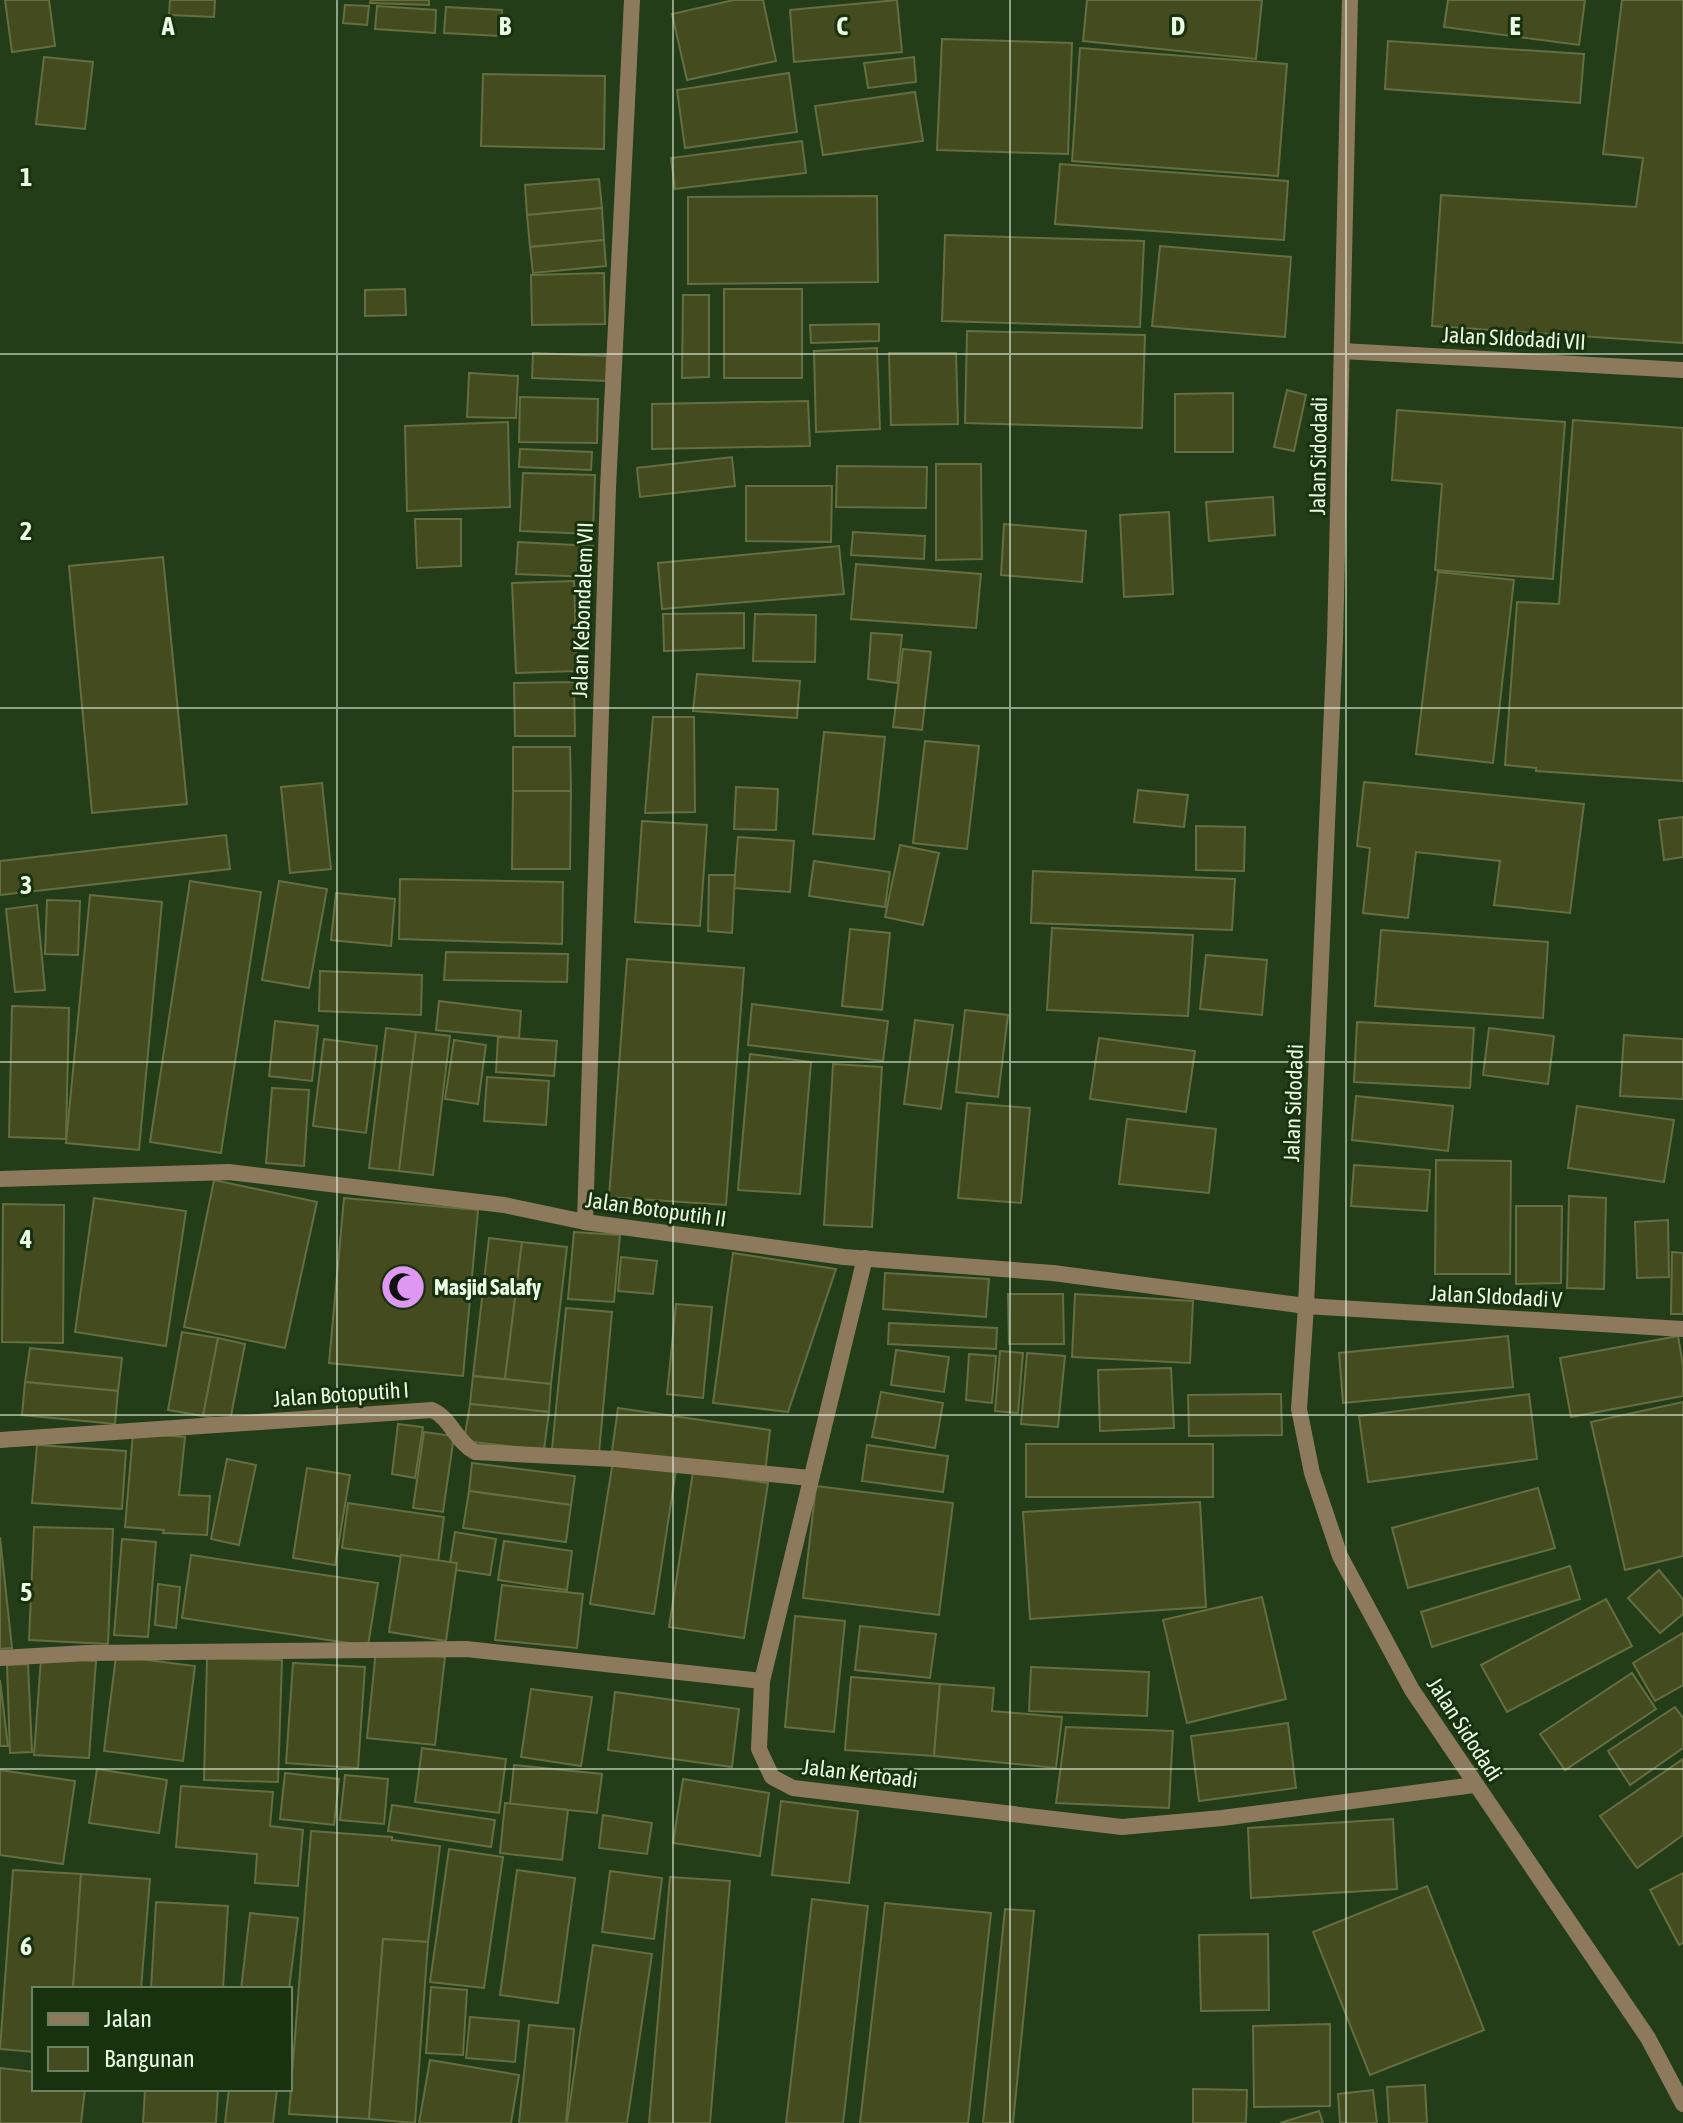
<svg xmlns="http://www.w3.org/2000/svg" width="1683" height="2123" font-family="'Asap Condensed',sans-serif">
<rect width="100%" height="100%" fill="#223d18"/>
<g fill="#444c1f" stroke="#656e40" stroke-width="2">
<path d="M5,0H49L55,46L12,52Z"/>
<path d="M170,0H215L214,17L169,15Z"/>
<path d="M371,0H429V5L370,3Z"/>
<path d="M734,0H763L776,61L687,80L672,14Z"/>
<path d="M897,0L902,52L794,62L790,10Z"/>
<path d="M1087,0H1262L1256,59L1083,41Z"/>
<path d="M1448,0H1585L1579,45L1444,27Z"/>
<path d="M1622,0H1683V343L1432,326L1441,195L1636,207L1643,158L1603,154Z"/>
<path d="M345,5L369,6L367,25L343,23Z"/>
<path d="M377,6L436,10L435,33L375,29Z"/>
<path d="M446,7L502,10L500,36L444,33Z"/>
<path d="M942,39L1072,43L1068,154L937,150Z"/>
<path d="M1388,41L1584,54L1580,103L1385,89Z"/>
<path d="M1080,48L1287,64L1278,176L1072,161Z"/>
<path d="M44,57L93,62L85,129L36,124Z"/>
<path d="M914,57L916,82L868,88L864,63Z"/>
<path d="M789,73L797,132L685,148L677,90Z"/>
<path d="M483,74L605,76L604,149L481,146Z"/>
<path d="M915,92L923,141L823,155L815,106Z"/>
<path d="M802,141L806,173L675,189L671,158Z"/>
<path d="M1060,164L1288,181L1284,240L1055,224Z"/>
<path d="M599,179L602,208L527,215L525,185Z"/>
<path d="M877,196L878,282L688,284V197Z"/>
<path d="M602,208L604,240L530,247L527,215Z"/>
<path d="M945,235L1144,241L1140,327L942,321Z"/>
<path d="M604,240L606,266L533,273L530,247Z"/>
<path d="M1160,246L1291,257L1285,337L1152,326Z"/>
<path d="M604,273L605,324L532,325L531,275Z"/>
<path d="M405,289L406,315L365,316V290Z"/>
<rect x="724" y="289" width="78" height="89"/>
<path d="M683,295H709V377L682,378Z"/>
<path d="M879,324V341L811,343L810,325Z"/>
<path d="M967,331L1145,335L1142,428L965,423Z"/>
<path d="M877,348L880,429L816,432L814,351Z"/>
<path d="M533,353L607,356L606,381L532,378Z"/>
<path d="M889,353H956L958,424L891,425Z"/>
<path d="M469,373L518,376L516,418L467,417Z"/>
<path d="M1287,390L1306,395L1294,451L1274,447Z"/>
<path d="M1233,393V452H1175V394Z"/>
<path d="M520,397L598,399L597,443L519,442Z"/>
<path d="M808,401L810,446L652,449V404Z"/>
<path d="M1397,410L1565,422L1553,579L1435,570L1442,484L1392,480Z"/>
<path d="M1573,420L1683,428V781L1536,771V768L1505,765L1517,602L1559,604Z"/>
<path d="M508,422L510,507L407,511L405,426Z"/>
<path d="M520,449L592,452L591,470L519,467Z"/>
<path d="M732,457L735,486L640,497L637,468Z"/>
<path d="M936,464H981L982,559L936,560Z"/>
<path d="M837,466L927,467L926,508L836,507Z"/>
<path d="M523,473L595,475L593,534L520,531Z"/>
<path d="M746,486H832L831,542L746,541Z"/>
<path d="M1273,497L1275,535L1209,541L1206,502Z"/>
<path d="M1169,512L1173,594L1124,597L1120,515Z"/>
<path d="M415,519H461V566L417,568Z"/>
<path d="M1004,524L1086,531L1082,582L1001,575Z"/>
<path d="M853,532L925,536L924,559L851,555Z"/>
<path d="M518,542L593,546L592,577L516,574Z"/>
<path d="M839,546L844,594L662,609L658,563Z"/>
<path d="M163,557L187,804L92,813L69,566Z"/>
<path d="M856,564L981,574L976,628L851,619Z"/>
<path d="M1438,572L1514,580L1493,763L1416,754Z"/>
<path d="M574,581L577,671L516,673L512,583Z"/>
<path d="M744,613V648L664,651L663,614Z"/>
<path d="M755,614L816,615L815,662L753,661Z"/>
<path d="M871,633L902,635L897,683L868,679Z"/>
<path d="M903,649L931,652L922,730L893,727Z"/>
<path d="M697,674L800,681L797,718L693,711Z"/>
<path d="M574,682L575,736H515L514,683Z"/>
<path d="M653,717H694L695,812L645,813Z"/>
<path d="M824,732L885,737L874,839L813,834Z"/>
<path d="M925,741L979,746L967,849L913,843Z"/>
<path d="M513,747H570L571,791H513Z"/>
<path d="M1364,782L1584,804L1570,913L1494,905L1500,861L1416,852L1408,918L1363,913L1370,848L1357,846Z"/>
<path d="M322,783L331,869L290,873L281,787Z"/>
<path d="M736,787L778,789L776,830L734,829Z"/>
<path d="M1138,790L1188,795L1184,827L1134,822Z"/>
<path d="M513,791H571L570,869H512Z"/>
<path d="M1683,817V857L1664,860L1659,820Z"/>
<path d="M642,821L707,825L700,926L635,922Z"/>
<path d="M1196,826L1245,827L1244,871L1196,870Z"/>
<path d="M226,835L230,869L0,895V861Z"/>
<path d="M738,837L794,841L790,892L734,888Z"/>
<path d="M900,845L939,853L923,925L885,917Z"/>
<path d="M814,861L890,872L885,907L809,896Z"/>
<path d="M1033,871L1235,879L1232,930L1031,923Z"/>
<path d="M709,875H735L732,933L708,931Z"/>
<path d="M400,879L563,882L562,944L399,939Z"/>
<path d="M190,881L261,892L221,1153L150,1142Z"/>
<path d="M279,881L327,889L309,988L262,980Z"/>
<path d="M336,893L395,899L391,946L331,940Z"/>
<path d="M90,895L162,902L139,1150L66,1143Z"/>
<path d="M47,900L80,901L78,955L45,954Z"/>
<path d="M37,905L45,990L15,992L6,909Z"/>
<path d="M1052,928L1193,935L1188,1016L1047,1010Z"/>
<path d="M850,929L890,933L882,1010L842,1006Z"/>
<path d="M1381,930L1548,942L1543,1018L1375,1006Z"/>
<path d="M446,952L568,954L567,982L444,980Z"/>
<path d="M1206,955L1267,960L1262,1015L1200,1009Z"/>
<path d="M627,959L744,968L726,1205L609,1197Z"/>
<path d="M320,971L422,975L421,1015L319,1011Z"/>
<path d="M439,1001L521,1011L519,1038L436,1030Z"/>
<path d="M752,1004L888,1021L883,1061L748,1045Z"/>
<path d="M12,1006L69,1008L66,1139L9,1137Z"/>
<path d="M965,1010L1008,1015L998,1097L956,1092Z"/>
<path d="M915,1020L953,1025L941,1109L904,1104Z"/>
<path d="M275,1021L318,1026L312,1081L269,1076Z"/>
<path d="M1357,1022L1474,1028L1470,1088L1354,1082Z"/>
<path d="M386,1028L416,1032L399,1171L369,1168Z"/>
<path d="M1489,1028L1554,1036L1548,1084L1483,1075Z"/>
<path d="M416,1032L450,1036L433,1175L399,1171Z"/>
<path d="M1624,1035L1683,1039V1099L1620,1096Z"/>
<path d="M498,1037L557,1041L554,1076L496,1072Z"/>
<path d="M1099,1038L1195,1051L1186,1112L1090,1099Z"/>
<path d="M324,1039L377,1046L366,1133L313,1126Z"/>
<path d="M454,1040L486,1045L478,1104L445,1099Z"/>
<path d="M750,1054L811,1062L800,1194L738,1190Z"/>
<path d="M833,1064L882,1067L872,1227L824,1225Z"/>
<path d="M487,1077L549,1081L546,1125L484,1121Z"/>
<path d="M272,1088L309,1090L304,1166L266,1163Z"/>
<path d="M1356,1096L1453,1106L1448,1151L1352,1140Z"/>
<path d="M967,1103L1030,1108L1021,1203L958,1198Z"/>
<path d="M1577,1106L1674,1120L1664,1182L1568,1168Z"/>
<path d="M1127,1119L1216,1129L1209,1193L1119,1184Z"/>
<path d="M1436,1160L1511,1161L1510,1274H1435Z"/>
<path d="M1354,1165L1430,1170L1427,1211L1351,1206Z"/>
<path d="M214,1180L317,1202L285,1348L184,1327Z"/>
<path d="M1569,1196L1606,1198L1604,1289L1567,1288Z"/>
<path d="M94,1198L186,1211L166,1346L75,1332Z"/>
<path d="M344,1198L478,1210L463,1376L329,1363Z"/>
<path d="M3,1204L64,1205L63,1343L2,1342Z"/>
<path d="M1516,1206H1562L1561,1283L1516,1284Z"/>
<path d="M1668,1220L1669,1277L1637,1278L1635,1222Z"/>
<path d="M574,1232L620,1235L614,1302L568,1299Z"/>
<path d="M489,1238L522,1242L505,1379L473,1376Z"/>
<path d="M522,1242L567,1247L551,1384L505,1379Z"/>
<path d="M1672,1252L1683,1253V1314H1671Z"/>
<path d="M733,1253L836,1269L788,1412L713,1403Z"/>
<path d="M621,1257L657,1261L653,1294L618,1291Z"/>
<path d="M885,1273L989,1279L986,1317L883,1309Z"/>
<path d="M1008,1294H1063L1064,1344H1009Z"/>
<path d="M1075,1294L1193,1301L1190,1363L1072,1357Z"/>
<path d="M676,1304L712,1307L703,1398L667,1394Z"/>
<path d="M566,1308L612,1312L599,1453L552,1449Z"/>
<path d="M889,1323L997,1328L996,1349L888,1344Z"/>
<path d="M182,1332L218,1338L203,1416L168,1410Z"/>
<path d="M1508,1336L1513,1387L1343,1403L1339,1353Z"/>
<path d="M1678,1336L1683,1365V1396L1571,1417L1560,1358Z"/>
<path d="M218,1338L245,1344L230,1421L203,1416Z"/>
<path d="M30,1348L122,1358L118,1391L25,1382Z"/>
<path d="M896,1350L949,1357L944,1392L891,1385Z"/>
<path d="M1000,1351L1023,1353L1018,1413L995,1411Z"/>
<path d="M1027,1353L1065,1356L1058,1427L1021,1424Z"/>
<path d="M969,1354L996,1356L992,1403L966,1400Z"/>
<path d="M1171,1368L1174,1428L1100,1431L1098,1370Z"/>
<path d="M473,1376L551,1384L549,1412L470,1404Z"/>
<path d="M25,1382L118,1391L115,1424L22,1415Z"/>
<path d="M881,1392L943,1403L935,1448L872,1437Z"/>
<path d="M1281,1394L1282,1435L1189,1436L1188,1395Z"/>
<path d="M1529,1394L1537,1459L1368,1482L1359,1416Z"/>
<path d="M1683,1402V1556L1625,1570L1591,1422Z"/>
<path d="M470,1404L549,1412L544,1450L464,1441Z"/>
<path d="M618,1408L770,1430L765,1473L612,1451Z"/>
<path d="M398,1424L423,1427L415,1478L392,1474Z"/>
<path d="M424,1432L454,1436L443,1512L413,1508Z"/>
<path d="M133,1433L185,1437L179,1495L210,1496L207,1535L163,1533L164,1530L125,1527Z"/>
<rect x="1026" y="1444" width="187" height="53"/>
<path d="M37,1445L126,1451L122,1509L32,1503Z"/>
<path d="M867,1445L948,1456L943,1492L862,1481Z"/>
<path d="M227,1459L256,1465L239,1545L211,1539Z"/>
<path d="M613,1461L676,1470L654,1614L590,1604Z"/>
<path d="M472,1463L575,1476L571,1505L469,1491Z"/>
<path d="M307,1468L350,1475L335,1565L293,1558Z"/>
<path d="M693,1472L768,1483L744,1638L669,1627Z"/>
<path d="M816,1486L953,1503L939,1615L803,1598Z"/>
<path d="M1538,1488L1555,1548L1408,1588L1392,1528Z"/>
<path d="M469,1491L571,1505L566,1542L463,1528Z"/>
<path d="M1200,1502L1206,1607L1030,1619L1023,1512Z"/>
<path d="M348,1503L444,1517L438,1562L342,1548Z"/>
<path d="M34,1527L113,1529L108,1644L29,1640Z"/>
<path d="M455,1532L496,1539L490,1575L449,1569Z"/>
<path d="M0,1537L12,1648L0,1649Z"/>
<path d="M122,1539L156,1542L148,1637L114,1635Z"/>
<path d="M504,1541L572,1551L567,1590L498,1580Z"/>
<path d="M191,1555L378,1583L368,1646L182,1618Z"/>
<path d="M401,1555L457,1563L446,1641L389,1632Z"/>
<path d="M1570,1566L1580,1599L1432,1647L1421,1612Z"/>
<path d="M1659,1570L1683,1599V1614L1660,1633L1628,1598Z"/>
<path d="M158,1584L180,1587L176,1628L155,1625Z"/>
<path d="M502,1585L583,1594L577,1648L495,1640Z"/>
<path d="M1262,1597L1286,1699L1187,1723L1163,1620Z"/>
<path d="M1606,1599L1632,1646L1507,1712L1481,1665Z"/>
<path d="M795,1616L845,1621L834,1732L785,1727Z"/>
<path d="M860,1626L936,1634L930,1678L855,1670Z"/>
<path d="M1683,1633V1685L1655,1701L1633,1663Z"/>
<path d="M376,1650L445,1657L435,1745L367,1738Z"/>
<path d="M116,1656L195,1666L183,1761L104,1751Z"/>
<path d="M41,1658L96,1661L89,1758L34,1755Z"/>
<path d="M207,1658L282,1660L278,1782L204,1780Z"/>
<path d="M293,1663L365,1667L358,1768L286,1763Z"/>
<path d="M28,1664L32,1752L10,1753L7,1665Z"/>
<path d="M1031,1667L1149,1672L1147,1716L1029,1711Z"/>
<path d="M1632,1673L1656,1709L1565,1770L1540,1734Z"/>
<path d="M851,1677L940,1684L934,1756L845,1750Z"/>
<path d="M0,1680L8,1746H0Z"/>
<path d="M940,1684L994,1688L992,1711L1062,1717L1056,1768L934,1756Z"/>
<path d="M531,1689L592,1697L581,1766L521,1757Z"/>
<path d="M615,1692L739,1709L732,1767L608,1750Z"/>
<path d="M1675,1707L1683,1718V1748L1630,1785L1608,1751Z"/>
<path d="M1288,1723L1296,1788L1199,1801L1191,1736Z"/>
<path d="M1066,1727L1173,1731L1169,1808L1056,1803Z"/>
<path d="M422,1748L506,1759L499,1813L415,1802Z"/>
<path d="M1683,1759V1835L1637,1868L1600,1816Z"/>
<path d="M514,1765L602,1774L597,1813L510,1804Z"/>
<path d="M97,1769L167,1780L159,1833L89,1823Z"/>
<path d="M0,1770L75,1781L63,1864L0,1855Z"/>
<path d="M285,1773L339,1779L334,1825L280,1819Z"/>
<path d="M345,1775L388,1779L384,1824L340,1820Z"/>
<path d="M683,1779L769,1793L760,1856L673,1843Z"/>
<path d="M181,1786L273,1792L270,1826L303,1830L298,1886L255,1883L257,1854L176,1847Z"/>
<path d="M781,1801L858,1811L849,1883L772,1875Z"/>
<path d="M505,1803L568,1810L562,1860L500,1853Z"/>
<path d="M392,1805L495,1820L491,1847L388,1831Z"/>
<path d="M603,1815L652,1823L647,1854L599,1848Z"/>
<path d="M1393,1819L1397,1889L1251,1898L1248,1828Z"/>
<path d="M311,1831L392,1837V1840L440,1846L428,1942L383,1939L369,2119L289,2114Z"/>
<path d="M449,1849L503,1857L484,1988L430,1982Z"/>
<path d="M13,1870L81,1874L73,1989H34V2052L0,2049Z"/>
<path d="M517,1870L575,1878L558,2003L500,1995Z"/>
<path d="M610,1871L662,1878L654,1939L602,1932Z"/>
<path d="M1683,1873V1943L1679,1945L1650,1890Z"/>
<path d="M81,1874L150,1879L141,1989H73Z"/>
<path d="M670,1877L730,1881L710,2123H649Z"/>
<path d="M1427,1886L1484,2030L1370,2075L1313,1932Z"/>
<path d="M812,1899L868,1906L843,2123H786Z"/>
<path d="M156,1902L228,1906L223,1989H151Z"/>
<path d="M885,1903L991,1913L968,2123H860Z"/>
<path d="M1005,1909L1034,1911L1013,2123H983Z"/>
<path d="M250,1913L298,1918L289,1989H241Z"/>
<path d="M1268,1934L1269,2010L1201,2011L1199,1935Z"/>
<path d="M383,1939L428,1942L415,2123L369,2119Z"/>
<path d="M593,1945L652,1954L627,2123H567Z"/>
<path d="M431,1987L467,1990L463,2055L426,2053Z"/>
<path d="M470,2017L519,2021L515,2062L466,2058Z"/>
<path d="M1330,2024V2106L1254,2107L1253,2026Z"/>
<path d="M529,2025L574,2029L566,2123H519Z"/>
<path d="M430,2060L519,2075L511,2123H419Z"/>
<path d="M0,2068L34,2072V2089H85L81,2123H0Z"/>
<path d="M1425,2085L1427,2123H1389L1387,2087Z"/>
<path d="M145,2089H218L216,2123H143Z"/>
<path d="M229,2089H277L273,2123H225Z"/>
<path d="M1193,2089L1247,2090L1246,2123H1193Z"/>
<path d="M1373,2090L1377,2123H1340L1338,2094Z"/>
<path d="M1319,2111L1323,2123H1280Z"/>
</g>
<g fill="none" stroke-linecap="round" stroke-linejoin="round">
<g stroke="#8d7a5d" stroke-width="16">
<path d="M1350,0L1335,640L1306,1306L1299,1409L1312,1473L1340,1556L1412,1690L1648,2038L1683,2104"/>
<path d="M1342,351L1683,370"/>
<path d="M0,1179L229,1172L504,1205L585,1222L844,1257L1053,1273L1306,1306L1683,1329"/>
<path d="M585,1222L608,488L632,0"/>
<path d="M865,1258L762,1681L759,1749L772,1777L793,1788L1122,1827L1222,1818L1474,1785"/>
<path d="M0,1440L432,1410C451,1418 456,1442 475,1452L615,1459L810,1478"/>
<path d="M0,1658L87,1653L466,1649L762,1681"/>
</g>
</g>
<path fill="none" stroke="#eafae4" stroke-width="2" stroke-opacity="0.55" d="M337,0V2123M673,0V2123M1010,0V2123M1346,0V2123M0,354H1683M0,708H1683M0,1062H1683M0,1415H1683M0,1769H1683"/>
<defs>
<g id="mosque-disc" transform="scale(2.3)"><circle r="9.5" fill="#de98f3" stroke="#18320e"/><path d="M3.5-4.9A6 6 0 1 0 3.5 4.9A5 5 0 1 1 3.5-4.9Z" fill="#111"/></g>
</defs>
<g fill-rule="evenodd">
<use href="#mosque-disc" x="403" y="1287"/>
</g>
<g text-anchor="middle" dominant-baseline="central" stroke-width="6" stroke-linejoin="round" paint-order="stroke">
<g font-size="22" fill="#eafae4" stroke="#18320e">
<text transform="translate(1514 338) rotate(3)">Jalan SIdodadi VII</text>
<text transform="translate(1318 456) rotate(-89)">Jalan Sidodadi</text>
<text transform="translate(582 610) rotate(-88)">Jalan Kebondalem VII</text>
<text transform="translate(1293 1103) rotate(-88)">Jalan Sidodadi</text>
<text transform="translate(656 1209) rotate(8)">Jalan Botoputih II</text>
<text transform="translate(1496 1296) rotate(3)">Jalan SIdodadi V</text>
<text transform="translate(341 1394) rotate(-4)">Jalan Botoputih I</text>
<text transform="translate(1465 1729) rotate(57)">Jalan Sidodadi</text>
<text transform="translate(860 1773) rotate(7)">Jalan Kertoadi</text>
</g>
<g font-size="22" font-weight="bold" fill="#eafae4" stroke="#18320e" text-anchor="start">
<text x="434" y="1287">Masjid Salafy</text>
</g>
</g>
<g font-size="26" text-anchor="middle" font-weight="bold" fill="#eafae4" stroke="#18320e" stroke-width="6" stroke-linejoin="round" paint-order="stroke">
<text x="168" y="35">A</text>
<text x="505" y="35">B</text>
<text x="842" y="35">C</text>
<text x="1178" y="35">D</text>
<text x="1515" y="35">E</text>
<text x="26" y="186">1</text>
<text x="26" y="540">2</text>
<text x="26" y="894">3</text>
<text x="26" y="1248">4</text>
<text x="26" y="1601">5</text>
<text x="26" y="1955">6</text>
</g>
<rect x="32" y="1987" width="260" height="104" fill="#18320e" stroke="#6c8264" stroke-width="2"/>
<rect x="48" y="2013" width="40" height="12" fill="#8d7a5d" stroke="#6c8264" stroke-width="2"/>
<text x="104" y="2027" font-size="24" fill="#eafae4">Jalan</text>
<rect x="48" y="2047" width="40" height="24" fill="#444c1f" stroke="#6c8264" stroke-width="2"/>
<text x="104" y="2067" font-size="24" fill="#eafae4">Bangunan</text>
</svg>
